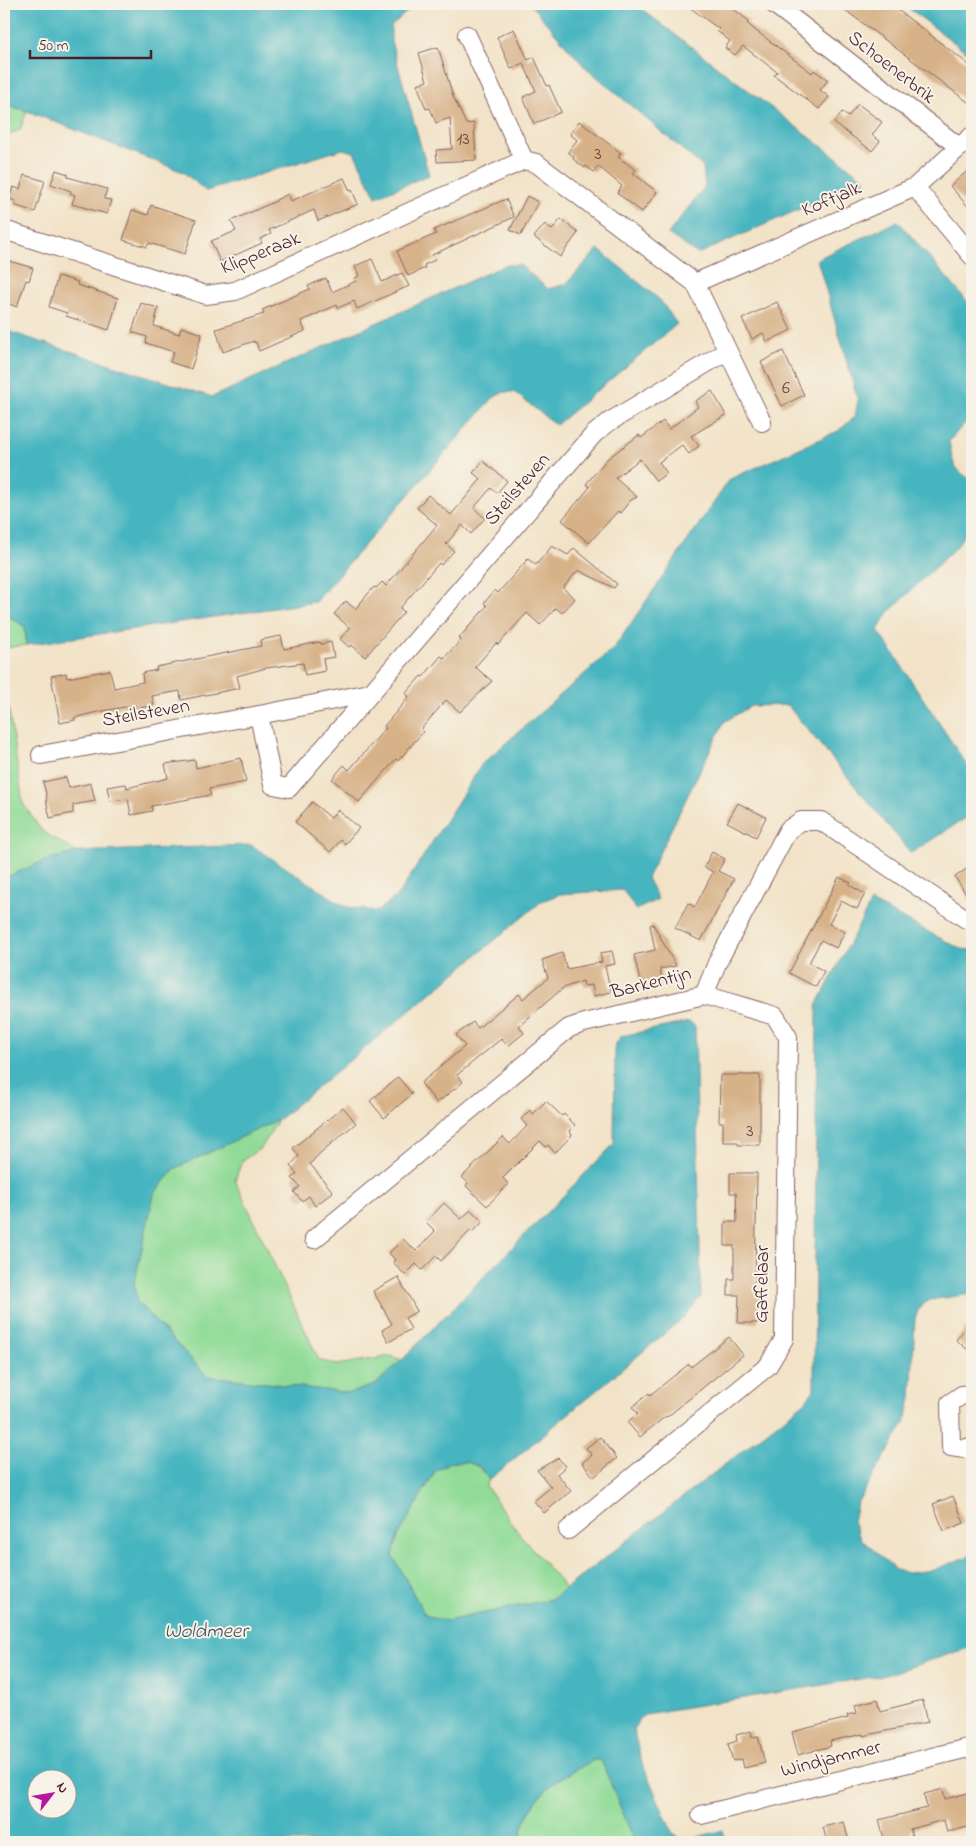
<svg xmlns="http://www.w3.org/2000/svg" width="976" height="1846" font-family="'Indie Flower',sans-serif">
<rect width="100%" height="100%" fill="#f7f3e8"/>
<filter id="ink" filterUnits="userSpaceOnUse"><feTurbulence type="fractalNoise" baseFrequency=".02" numOctaves="2"/><feDisplacementMap in="SourceGraphic" scale="10" xChannelSelector="R" yChannelSelector="G"/><feConvolveMatrix kernelMatrix="1 2 1 2 8 2 1 2 1" color-interpolation-filters="sRGB"/></filter>
<filter id="wash" filterUnits="userSpaceOnUse"><feTurbulence type="fractalNoise" baseFrequency=".0096" numOctaves="4" result="noise"/><feDisplacementMap in="SourceGraphic" scale="20" xChannelSelector="R" yChannelSelector="G"/><feGaussianBlur stdDeviation="1.12" result="paint"/><feColorMatrix in="noise" values="0 0 0 0 0 0 0 0 0 0 0 0 0 0 0 0 0 1.4 0 .05"/><feComposite in="paint" operator="in"/></filter>
<g filter="url(#wash)">
<rect width="100%" height="100%" fill="#f2e3c8"/>
<g fill="#90db97" stroke="#6d7d61">
<path d="M4,104L27,111L20,130L6,136L4,142Z"/>
<path d="M4,613L25,627L26,645L7,648L4,654Z"/>
<path d="M4,679L23,804L42,831L76,852L44,861L4,878Z"/>
<path d="M278,1120L262,1147L242,1161L235,1180L319,1360L337,1365L391,1356L402,1360L375,1385L350,1393L207,1376L137,1302L134,1284L154,1194L174,1169Z"/>
<path d="M451,1462C473,1462 476,1462 489,1480L486,1486L517,1531L559,1580L565,1589L552,1599L446,1621L433,1618L424,1613L393,1556L397,1538L435,1471Z"/>
<path d="M594,1760H601L635,1842H520C522,1822 533,1802 548,1788C558,1778 581,1767 594,1760Z"/>
</g>
<g fill="#47b5c0" stroke="#486a76" fill-rule="evenodd">
<path d="M4,4H421L410,9L391,26V41L429,175L376,197L354,152L343,149L206,191L183,172L27,111L4,104Z"/>
<path d="M530,4H635L866,180L698,254L668,234L705,186L703,167L583,65Z"/>
<path d="M903,4H972V56Z"/>
<path d="M898,221L972,307V390L967,421L949,441C953,462 952,469 972,480V521L957,546L889,612L878,630L972,773V814L911,853L787,705L751,706L724,722L647,878L658,899L636,910L623,890L560,894L542,901L278,1120L174,1169L154,1194L134,1284L137,1302L207,1376L350,1393L375,1385L402,1360L614,1144L615,1045L621,1036L689,1022L695,1026L701,1297L682,1319L489,1480L479,1466L466,1462H451L435,1471L397,1538L393,1556L424,1613L433,1618L447,1621L552,1599L805,1402L814,1390L817,1005L871,902L961,949L972,950V1294L929,1300L920,1307L915,1318L911,1399L905,1423L857,1503L853,1521L860,1538L896,1570L908,1573L933,1570L972,1555V1647L885,1675L645,1714L633,1729L642,1763L672,1832L684,1841L723,1830L726,1842H635L601,1760H594C581,1767 558,1778 548,1788C533,1802 522,1822 520,1842H4V878L44,861L76,852L251,845L346,907L378,911L399,894L482,764L614,648L730,479L838,431L855,417L858,400L817,259ZM68,1778V1808H38V1778Z"/>
<path d="M598,249L660,300L677,324L556,425L514,392H504L493,398L315,602L26,645L25,627L4,613V330L212,397L505,265H520L548,289L566,284Z"/>
</g>
<g id="blocks">
<g fill="#d7b289">
<path d="M685,4H727L749,21L747,23L755,30L812,73L814,70L828,80L820,90L829,97L819,109L774,75L777,72L743,46L735,55L725,48L730,41L717,31L719,29Z"/>
<path d="M837,4H890L972,67V105Z"/>
<path d="M514,29L528,60L534,57L547,86L549,85L561,112L534,124L523,97L536,91L523,63L511,69L497,37Z"/>
<path d="M438,47L453,96L466,124L474,123L476,160L437,162L436,150L452,149L450,118L436,123L430,108L426,109L417,84L427,81L419,53Z"/>
<path d="M858,104L882,122L872,135L880,141L872,151L834,123L842,112L848,117Z"/>
<path d="M579,121L621,153L618,157L636,170L633,173L657,192L642,212L617,193L622,186L598,166L594,172L586,166L585,168L573,159L574,157L568,152L577,140L570,134Z"/>
<path d="M972,167V211L950,186Z"/>
<path d="M56,170L68,174V177L107,189L104,199L111,200L107,214L72,204L75,195L70,193L71,191L51,184Z"/>
<path d="M24,175L45,181L35,212L14,205L16,201L9,199L13,187L20,189Z"/>
<path d="M344,178L350,191L352,190L358,204L318,221L314,210L269,230L271,234L260,239L262,243L220,262L211,241L236,231L231,221L276,201V200L288,194L291,201Z"/>
<path d="M527,196L538,202L521,235L510,230Z"/>
<path d="M506,199L514,217L432,255L435,260L424,265L425,268L408,276L397,251L436,234L434,230Z"/>
<path d="M151,205L196,220L185,254L149,243L147,247L123,240L132,210L148,215Z"/>
<path d="M561,219L578,233L560,257L534,237L545,224L552,230Z"/>
<path d="M372,259L382,282L402,273L409,286L357,309L354,301L338,308L337,305L301,321L305,331L259,351L256,342L254,343V341L223,352L216,329L264,314L262,310L310,289L308,286L326,278L332,292L356,281L355,278L359,276L355,266Z"/>
<path d="M9,261L33,268L29,281L26,280L17,307L4,302V276Z"/>
<path d="M58,276L78,282L77,285L118,298L109,330L66,316L67,313L49,307Z"/>
<path d="M777,302L791,330L767,342L763,333L752,339L742,319Z"/>
<path d="M141,303L158,308L154,326L179,334L181,327L202,334L191,369L170,362L174,352L146,343L147,337L132,332Z"/>
<path d="M783,351L804,395L782,406L761,362Z"/>
<path d="M712,391L726,415L691,436L699,446L689,454L682,445L659,462L667,473L656,481L640,459L615,478L637,497L631,500L620,513L618,511L589,543L562,520L590,487L586,484L607,459L639,435L641,438L663,421L669,429L698,407L695,401Z"/>
<path d="M483,461L507,481L497,493L491,488L474,508L485,518L471,534L462,525L446,544L454,551L441,565L439,563L400,608L404,612L365,657L352,645L349,647L340,639L350,628L334,614L346,601L355,609L374,587L376,588L382,582L386,586L437,525L417,508L428,495L451,515L481,479L473,473Z"/>
<path d="M552,546L568,555L574,548L617,584L614,588L578,570L563,588L575,599L562,613L556,608L540,625L527,613L498,645L496,643L475,667L492,681L460,712L446,700L421,729L423,732L398,761L396,759L359,802L332,779L344,765L349,770L386,728L384,726L409,697L406,693L421,676L423,677L441,656L444,658L461,640L459,638L487,606L484,603L495,590L498,593L528,559L536,565Z"/>
<path d="M281,636L284,649L320,642L321,644L331,642L334,657L323,659L325,671L305,675L303,663L266,668L237,676L240,688L181,700L180,691L152,696L154,705L135,709V705L93,713L74,718L75,720L60,723L51,676L66,673L67,678L110,670L114,688L143,682L142,673L157,670L156,667L261,646L260,640Z"/>
<path d="M241,758L246,782L209,789L211,795L151,806L152,811L131,815L128,799L110,801L107,787L126,784L127,788L168,778L165,764L195,760L196,768Z"/>
<path d="M66,777L69,788L91,783L95,801L73,805V813L50,818L46,799L47,798L43,782Z"/>
<path d="M312,802L331,818L338,810L359,828L345,844L341,840L330,852L295,822Z"/>
<path d="M738,803L766,817L756,837L727,822Z"/>
<path d="M712,852L725,859L718,871L734,879L701,941L675,928L688,903L695,907L713,872L704,867Z"/>
<path d="M972,865V903L955,877Z"/>
<path d="M839,877L851,883L849,885L865,894L857,909L841,901L829,924L845,932L836,948L821,940L809,963L824,971L816,987L789,973Z"/>
<path d="M653,924L676,966L660,969L662,981L641,986L634,955L655,950L650,925Z"/>
<path d="M612,951L615,964L605,966L611,992L594,996L592,985L584,986L583,981L563,988L519,1026L524,1033L508,1046L501,1039L457,1075L463,1082L437,1103L421,1083L465,1046L456,1035L473,1022L478,1028L519,994L523,999L548,978L542,960L562,953L567,969L602,962L600,953Z"/>
<path d="M720,1075H760V1145H738V1142H723V1122H719Z"/>
<path d="M398,1077L412,1094L384,1118L370,1101Z"/>
<path d="M546,1101L562,1116L564,1114L575,1125L569,1131L572,1135L555,1153L548,1145L546,1147L540,1141L503,1178L508,1184L487,1206L466,1186L468,1183L462,1177L503,1137L510,1144L527,1126L521,1119L530,1110L533,1114Z"/>
<path d="M343,1107L356,1123L320,1153L310,1164L333,1192L315,1206L309,1196L302,1201L294,1192L300,1187L292,1178L297,1174L290,1166L299,1156L293,1148Z"/>
<path d="M730,1173H757L755,1282H759L758,1323H738L739,1295H728V1279H734V1246H725V1222H737L736,1193H730Z"/>
<path d="M444,1203L461,1219L471,1210L483,1222L472,1232L470,1231L441,1261L436,1256L422,1270L416,1264L405,1275L393,1262L395,1260L389,1253L403,1239L416,1251L435,1231L426,1222Z"/>
<path d="M398,1277L417,1311L405,1318L411,1329L389,1342L382,1330L392,1324L373,1291Z"/>
<path d="M972,1320V1353L956,1340Z"/>
<path d="M729,1337L743,1355L667,1417L666,1416L640,1437L627,1422L638,1414L632,1407L649,1393L650,1395L689,1364L691,1367Z"/>
<path d="M600,1437L617,1458L594,1477L582,1463L592,1455L586,1448Z"/>
<path d="M558,1458L566,1466L557,1474L571,1491L544,1513L534,1501L551,1487L537,1470Z"/>
<path d="M953,1496L964,1523L944,1531L933,1504Z"/>
<path d="M877,1699L880,1711L923,1700L928,1722L863,1736V1734L830,1741L831,1746L798,1755L792,1732L848,1718L847,1715L857,1713L855,1705Z"/>
<path d="M751,1731L752,1737L758,1736L765,1763L744,1768L742,1759L733,1761L728,1744L737,1741L736,1735Z"/>
<path d="M943,1789L945,1799L972,1792V1826L947,1832L944,1820L910,1829L913,1842H885L879,1820L927,1808L924,1794Z"/>
<path d="M844,1822L849,1842H827L823,1827Z"/>
</g>
</g>
</g>
<g filter="url(#ink)">
<use href="#blocks" fill-opacity="0" stroke="#856462" stroke-width="1"/>
<g fill="none" stroke-linecap="round" stroke-linejoin="round">
<g stroke="#856462" stroke-width="20">
<g id="minor">
<path d="M774,4L959,147"/>
<path d="M467,35L524,160L536,163L695,283L762,422"/>
<path d="M915,187L972,256"/>
<path d="M4,230L206,295L235,291L524,160"/>
<path d="M695,283L915,187L972,136"/>
<path d="M259,715L273,785L289,788L594,434L609,422L727,351"/>
<path d="M41,755L259,715L370,693"/>
<path d="M314,1239L569,1028L584,1023L704,995L717,963L788,830L801,821H821L966,919L972,918"/>
<path d="M972,1394L962,1395L950,1403L951,1447L965,1449L972,1446"/>
<path d="M568,1530L768,1366L784,1339L788,1037L775,1016L704,995"/>
<path d="M701,1815L972,1747"/>
</g>
</g>
<use href="#minor" stroke="#fff" stroke-width="18"/>
</g>
</g>
<g text-anchor="middle" dominant-baseline="central" stroke-width="4" stroke-linejoin="round" paint-order="stroke">
<g font-size="18" fill="#6d4442">
<text x="463" y="140">13</text>
<text x="598" y="155">3</text>
<text x="786" y="389">6</text>
<text x="750" y="1132">3</text>
</g>
<g font-size="20" fill="#4a1f2b" stroke="#f7f3e8">
<text transform="translate(891 68) rotate(38)">Schoenerbrik</text>
<text transform="translate(832 200) rotate(-23)">Koftjalk</text>
<text transform="translate(261 254) rotate(-22)">Klipperaak</text>
<text transform="translate(518 490) rotate(-49)">Steilsteven</text>
<text transform="translate(146 714) rotate(-10)">Steilsteven</text>
<text transform="translate(651 984) rotate(-14)">Barkentijn</text>
<text transform="translate(763 1284) rotate(-89)">Gaffelaar</text>
<text transform="translate(831 1760) rotate(-14)">Windjammer</text>
</g>
<g font-size="21" font-style="italic" fill="#49545f" stroke="#f7f3e8">
<text x="206" y="1632">Woldmeer</text>
</g>
</g>
<rect width="976" height="1846" fill="none" stroke="#f7f3e8" stroke-width="20"/>
<g transform="translate(52 1794) rotate(59)"><circle r="24" fill="#f7f3e8" stroke="#b29e9c"/>
<path d="M0-4L9 19L0 12L-9 19Z" fill="#b5179e"/>
<text y="-8" font-size="14" font-weight="bold" text-anchor="middle" fill="#4a1f2b">N</text>
</g>
<path d="M30 50v8h121v-8" fill="none" stroke="#4a1f2b" stroke-width="2.5"/>
<text x="38" y="50" font-size="15" fill="#4a1f2b" stroke="#f7f3e8" stroke-width="4" paint-order="stroke">50 m</text>
</svg>
